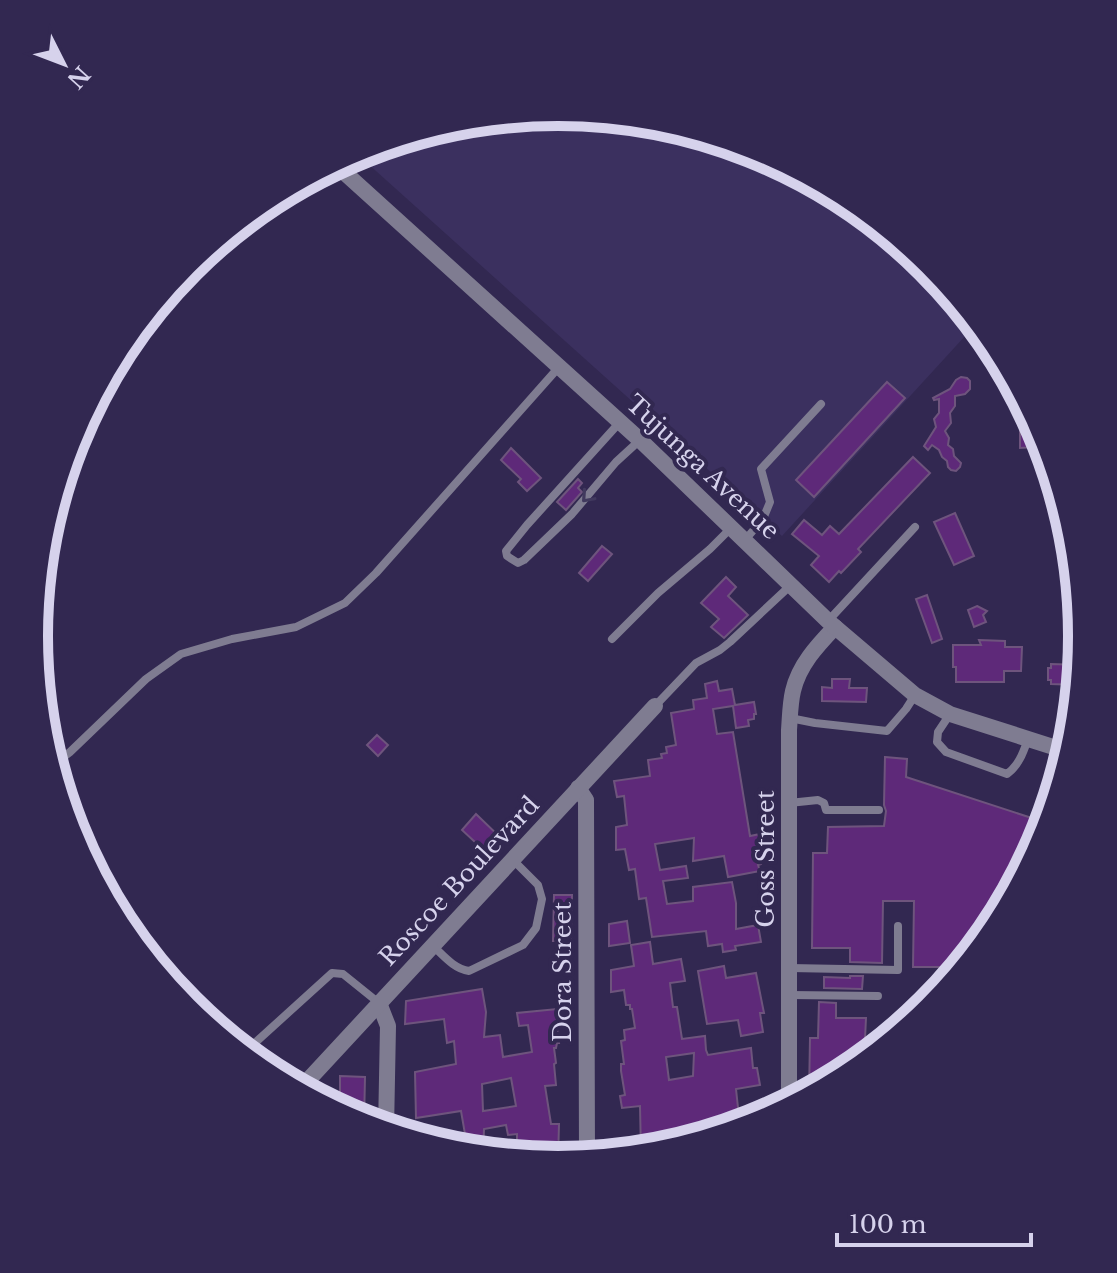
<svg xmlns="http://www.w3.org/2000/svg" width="1117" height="1273" font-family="'Libre Baskerville',serif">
<rect width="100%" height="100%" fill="#322851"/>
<path fill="#3b305f" d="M559,112L661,122L760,152L850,201L930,266L977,323L782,536L356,153L457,122Z"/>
<g fill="#5e2979" stroke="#6e547d" stroke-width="2" fill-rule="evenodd">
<path d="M961,377L967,378L970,381V389L965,394L955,396V406L950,413L951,423L945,431L949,438L948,445L953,449L954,456L961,463L960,467L956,471L951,470L948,467L947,461L942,457L939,450L932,445L928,450L924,446L936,427L934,419L939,413V399L934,400L933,398L950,389L956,380Z"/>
<path d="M887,382L905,398L814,497L796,480Z"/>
<path d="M1020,423H1036V447L1020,448Z"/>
<path d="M511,448L541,478L527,491L518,482L521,479L501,460Z"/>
<path d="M913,457L930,473L858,549L861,552L841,573L839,571L829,582L811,565L819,556L792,534L804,520L822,535L830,526L839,534Z"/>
<path d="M578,479L582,483L578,488L582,492L566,510L557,502Z"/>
<path d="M955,513L974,556L954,565L934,522Z"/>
<path d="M602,546L612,554L588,581L579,573Z"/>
<path d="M726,577L736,587L728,596L748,615L724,638L711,627L719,619L701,603Z"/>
<path d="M927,595L942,639L932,643L916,599Z"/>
<path d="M977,606L987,611L983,615L986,622L974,627L968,610Z"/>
<path d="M979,640L1005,641V647H1022L1021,671H1004V682H956V667H953V645H981Z"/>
<path d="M1051,664L1080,665L1078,685L1051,684V680H1048V668H1051Z"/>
<path d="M832,679H850L849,688H867L866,702L822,701V687L832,688Z"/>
<path d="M717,681L719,691L732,689L735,705L754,702L756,714H754V719L748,720L749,726L736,728L733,706L713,709L717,734L733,732L750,836L760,834L763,850L758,851L761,864L758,865L760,871L728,877L724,856L693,861L694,838L655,844L660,870L686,866L688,878L663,881L667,904L693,901V887L732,882L736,903V929L758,925L761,942L735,946L736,950L723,952L722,944L708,946L706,931L652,937L646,898L639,899L635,869L629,870L625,849L616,850V827L627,825L624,796L617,797L614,781L650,776L648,760L662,758L661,754L667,753L666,747L676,745L671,713L694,709L693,700L707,698L705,684Z"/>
<path d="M377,735L388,745L378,756L367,745Z"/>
<path d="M885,757L907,759L906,777L1047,823L1043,838L994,928L962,967H913L914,901H883L882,963L850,962V948H812L813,853H827L828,827L884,826L886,811L884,805Z"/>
<path d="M476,814L504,841L490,856L462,830Z"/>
<path d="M554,895H572L571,941H553Z"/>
<path d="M627,921L630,943L609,946V924Z"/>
<path d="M650,942L653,964L681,959L685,981L670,983L673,1007H677L682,1039L705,1036L706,1050L708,1055L751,1048L753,1068H757L760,1085L736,1089L739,1117L738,1128L660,1151L641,1153L640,1106L622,1108L620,1096L625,1095L621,1071V1064H624L621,1041L625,1040L624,1030L635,1028L632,1009H630V1005H626L624,990L611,992V970L634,966L631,945ZM694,1053L693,1076L669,1080L666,1057Z"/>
<path d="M724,966L726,978L756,973L764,1013H760L763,1032L741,1036L738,1020L707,1024L698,971Z"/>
<path d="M850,976H863L862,989L824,988V977L850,978Z"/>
<path d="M482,989L486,1012L484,1037L500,1035L503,1057L532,1052L528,1025L519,1026L517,1013L557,1009L559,1021L556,1022L559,1043H557L556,1048H554L556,1063L554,1064L556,1085L545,1086L551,1124H559L558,1160L533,1159L534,1144L517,1143V1134L508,1135L506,1125L484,1129L483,1154L456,1151L423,1141L465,1134L461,1111L416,1118L415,1072L456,1064L454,1041L447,1043L444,1019L405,1024L406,1001ZM511,1078L516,1106L483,1111L482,1084Z"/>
<path d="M819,1002L836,1003V1018H866L865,1039H879V1049L850,1073L809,1095L810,1038H818Z"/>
<path d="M896,1016L908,1017L907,1026L894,1036Z"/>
<path d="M340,1076L365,1077L364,1123L340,1112Z"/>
</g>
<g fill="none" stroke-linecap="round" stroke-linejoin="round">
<g stroke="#7f7c91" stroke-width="8">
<path d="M620,422L527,525L506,551L507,556L518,563L524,560L572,514L616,462L640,440"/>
<path d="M745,540L763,519L770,502L761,469L821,404"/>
<path d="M828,621L915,527"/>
<path d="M612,639L658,593L710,549L731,528"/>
<path d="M655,706L696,663L720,650L730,642L791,585"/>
<path d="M950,714L938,732L937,742L946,752L1007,774C1019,765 1023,753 1028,739"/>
<path d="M790,718L815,723L887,731L906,709L915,695"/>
<path d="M52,766L70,752L146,679L181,654L232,639L296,627L345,603L376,573L559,367"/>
<path d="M789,803L818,800L824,803L826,810H879"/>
<path d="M433,946C443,955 454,969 469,971L523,945L536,928L542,899L538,885L513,860"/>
<path d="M790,968L898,970V926"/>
<path d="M790,995L878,996"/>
<path d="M231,1043L242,1051L257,1041L332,973L343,974L379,1003"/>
<path d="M334,1108V1098"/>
</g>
<g stroke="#7f7c91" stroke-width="16">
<path d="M578,788L586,800L587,1158"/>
<path d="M379,1003L388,1026L386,1130"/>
<path d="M299,1090L655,706"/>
<path d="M789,1105V730C790,717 790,704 793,691C799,665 817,646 835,627"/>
</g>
<path stroke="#7f7c91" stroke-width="16" d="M335,164L640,440L828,621L915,695L950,714L1069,752"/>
</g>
<defs><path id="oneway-chevron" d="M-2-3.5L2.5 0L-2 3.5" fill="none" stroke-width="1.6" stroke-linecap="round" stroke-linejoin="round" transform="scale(2)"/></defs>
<use stroke="#41395e" href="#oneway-chevron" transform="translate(587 497) rotate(132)"/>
<g text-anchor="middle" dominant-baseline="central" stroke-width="8" stroke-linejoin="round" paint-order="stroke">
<g font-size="24" fill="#d6d2ec" stroke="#322851">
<text transform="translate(703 467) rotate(43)">Tujunga Avenue</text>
<text transform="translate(765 859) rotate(-90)">Goss Street</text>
<text transform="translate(459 881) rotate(-47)">Roscoe Boulevard</text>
<text transform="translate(562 972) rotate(-90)">Dora Street</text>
</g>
</g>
<path d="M0 0H1117V1273H0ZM48 636a510 510 0 1 1 1020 0a510 510 0 1 1-1020 0Z" fill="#322851" fill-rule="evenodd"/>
<path fill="none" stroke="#d6d2ec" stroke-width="10" d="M48 636a510 510 0 1 1 1020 0a510 510 0 1 1-1020 0Z"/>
<g transform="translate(64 64) rotate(132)" stroke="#322851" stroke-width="6" paint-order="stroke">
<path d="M0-6L14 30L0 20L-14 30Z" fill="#d6d2ec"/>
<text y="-12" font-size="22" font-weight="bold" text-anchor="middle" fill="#d6d2ec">N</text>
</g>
<path d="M837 1233v12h194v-12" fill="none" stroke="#d6d2ec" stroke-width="4"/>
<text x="849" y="1233" font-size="24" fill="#d6d2ec" stroke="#322851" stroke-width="6" paint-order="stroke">100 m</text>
</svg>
